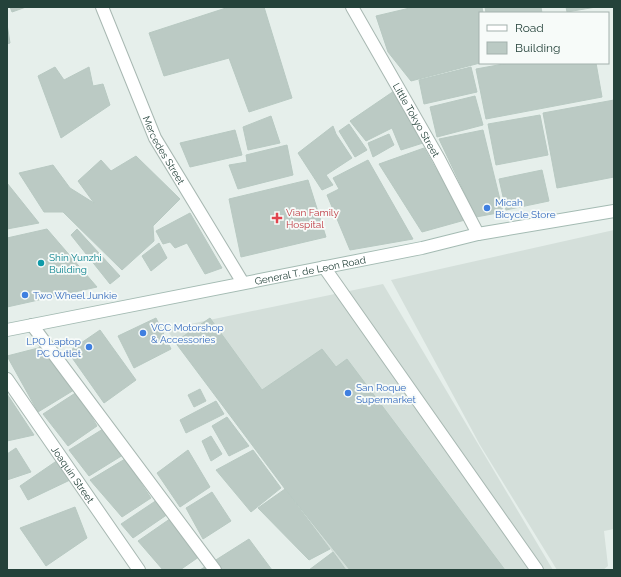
<svg xmlns="http://www.w3.org/2000/svg" width="621" height="577" font-family="Raleway,sans-serif">
<rect width="100%" height="100%" fill="#e6efeb"/>
<g fill="#d4dfda">
<path d="M614,230V529L604,531L608,566L603,570H557L480,445L391,280Z"/>
<path d="M383,284L553,570H346L166,329Z"/>
</g>
<g fill="#bbcac4" stroke="#b8c9c2">
<path d="M10,7H26L12,12Z"/>
<path d="M229,7H264L292,98L249,112L229,58L164,76L149,33Z"/>
<path d="M414,7H482L483,13H480V63L411,81L388,52L376,16Z"/>
<path d="M485,7H541L542,13H486Z"/>
<path d="M566,7H596L567,12Z"/>
<path d="M7,24L10,43L7,44Z"/>
<path d="M509,63H596L602,97L486,119L476,69Z"/>
<path d="M55,67L64,80L89,67L93,86L103,84L110,105L61,138L38,76Z"/>
<path d="M471,67L477,92L424,104L419,80Z"/>
<path d="M394,91L423,143L401,150L392,128L366,141L350,121Z"/>
<path d="M475,96L483,125L437,137L430,107Z"/>
<path d="M614,100V177L557,188L543,113Z"/>
<path d="M540,115L548,155L496,165L488,124Z"/>
<path d="M271,116L280,143L248,150L243,127Z"/>
<path d="M349,124L367,150L355,157L339,131Z"/>
<path d="M333,126L336,134L352,158L326,175L333,185L322,190L298,153Z"/>
<path d="M235,130L242,155L190,167L180,143Z"/>
<path d="M483,130L503,212L476,217L439,139Z"/>
<path d="M389,134L394,145L373,157L368,143Z"/>
<path d="M287,145L293,175L238,189L229,165L247,162L246,155Z"/>
<path d="M424,148L465,220L422,232L379,164Z"/>
<path d="M136,156L180,199L153,226L154,241L122,270L63,212H44L19,173L53,165L70,188L94,203L78,181L101,160L111,171Z"/>
<path d="M368,160L413,239L350,250L327,195L339,189L333,178Z"/>
<path d="M542,170L549,201L506,210L499,179Z"/>
<path d="M308,180L326,237L241,257L229,199Z"/>
<path d="M7,183L39,223L7,229Z"/>
<path d="M190,213L222,268L205,274L187,243L175,248L170,242L163,244L156,231Z"/>
<path d="M47,229L97,287L7,307V238Z"/>
<path d="M77,229L120,276L110,284L71,235Z"/>
<path d="M159,243L167,258L151,271L142,256Z"/>
<path d="M156,318L171,349L134,368L118,336Z"/>
<path d="M210,318L262,390L322,349L336,367L347,359L505,570H350L285,489L175,342Z"/>
<path d="M100,330L136,380L104,403L68,352Z"/>
<path d="M42,347L74,390L38,412L7,356Z"/>
<path d="M200,389L206,401L194,407L188,395Z"/>
<path d="M77,392L97,426L68,446L43,414Z"/>
<path d="M7,394L34,435L7,441Z"/>
<path d="M216,401L224,414L186,433L180,420Z"/>
<path d="M227,417L249,446L229,456L212,426Z"/>
<path d="M103,429L123,455L89,476L69,450Z"/>
<path d="M211,436L222,454L211,461L202,441Z"/>
<path d="M16,448L31,472L7,480V454Z"/>
<path d="M188,450L210,487L180,507L157,473Z"/>
<path d="M253,450L281,488L251,512L216,470Z"/>
<path d="M125,459L151,498L122,517L90,480Z"/>
<path d="M58,460L70,480L28,500L20,486Z"/>
<path d="M285,489L330,549L309,560L258,508Z"/>
<path d="M212,492L231,521L203,539L186,508Z"/>
<path d="M157,500L168,514L133,538L121,524Z"/>
<path d="M75,507L87,538L46,566L20,528Z"/>
<path d="M177,514L206,552L180,570H163L138,541Z"/>
<path d="M249,539L272,570H200Z"/>
<path d="M333,552L346,570H309Z"/>
</g>
<g fill="none" stroke-linecap="round" stroke-linejoin="round">
<g stroke="#a8b8b2" stroke-width="14">
<g id="lane">
<path d="M324,267L537,570"/>
<path d="M32,325L215,570"/>
</g>
</g>
<g stroke="#a8b8b2" stroke-width="14">
<g id="street">
<path id="s1" d="M102,7L155,138L243,283"/>
<path id="s2" d="M352,7L439,159L478,234"/>
<path id="s3" d="M7,379L139,570"/>
</g>
</g>
<g stroke="#a4bbb3" stroke-width="14">
<g id="secondary">
<path id="s4" d="M7,330L422,248L478,234L614,211"/>
</g>
</g>
<use href="#lane" stroke="#fff" stroke-width="12"/>
<use href="#street" stroke="#fff" stroke-width="12"/>
<use href="#secondary" stroke="#fff" stroke-width="12"/>
</g>
<g fill="#3f7fe0" stroke="#f7fbf9" stroke-width="1.5">
<circle cx="487" cy="208" r="4"/>
<circle cx="25" cy="295" r="4"/>
<circle cx="143" cy="333" r="4"/>
<circle cx="89" cy="347" r="4"/>
<circle cx="348" cy="393" r="4"/>
</g>
<path fill="#e0444e" stroke="#f7fbf9" stroke-width="1.5" d="M275 212h4v4h4v4h-4v4h-4v-4h-4v-4h4z"/>
<circle fill="#0f9aa8" stroke="#f7fbf9" stroke-width="1.5" cx="41" cy="263" r="4"/>
<g text-anchor="middle" dominant-baseline="central" stroke-width="3.5" stroke-linejoin="round" paint-order="stroke">
<g font-size="10" fill="#24423a" stroke="#f7fbf9">
<text stroke="none"><textPath href="#s2" startOffset="130">Little Tokyo Street</textPath></text>
<text stroke="none"><textPath href="#s1" startOffset="156">Mercedes Street</textPath></text>
<text stroke="none"><textPath href="#s4" startOffset="309">General T. de Leon Road</textPath></text>
<text stroke="none"><textPath href="#s3" startOffset="116">Joaquin Street</textPath></text>
</g>
<g font-size="10" fill="#366cbe" stroke="#f7fbf9" text-anchor="start">
<text x="495" y="202">Micah<tspan x="495" dy="12">Bicycle Store</tspan></text>
<text x="33" y="295">Two Wheel Junkie</text>
<text x="151" y="327">VCC Motorshop<tspan x="151" dy="12">&amp; Accessories</tspan></text>
<text x="81" y="341" text-anchor="end">LPO Laptop<tspan x="81" dy="12">PC Outlet</tspan></text>
<text x="356" y="387">San Roque<tspan x="356" dy="12">Supermarket</tspan></text>
</g>
<g font-size="10" fill="#be3a42" stroke="#f7fbf9" text-anchor="start">
<text x="286" y="212">Vian Family<tspan x="286" dy="12">Hospital</tspan></text>
</g>
<g font-size="10" fill="#0d838f" stroke="#f7fbf9" text-anchor="start">
<text x="49" y="257">Shin Yunzhi<tspan x="49" dy="12">Building</tspan></text>
</g>
</g>
<rect width="621" height="577" fill="none" stroke="#24423a" stroke-width="16"/>
<rect x="479" y="12" width="130" height="52" fill="#f7fbf9" stroke="#a3b1ad"/>
<rect x="487" y="25" width="20" height="6" fill="#ffffff" stroke="#a3b1ad"/>
<text x="515" y="32" font-size="12" fill="#24423a">Road</text>
<rect x="487" y="42" width="20" height="12" fill="#bbcac4" stroke="#a3b1ad"/>
<text x="515" y="52" font-size="12" fill="#24423a">Building</text>
</svg>
